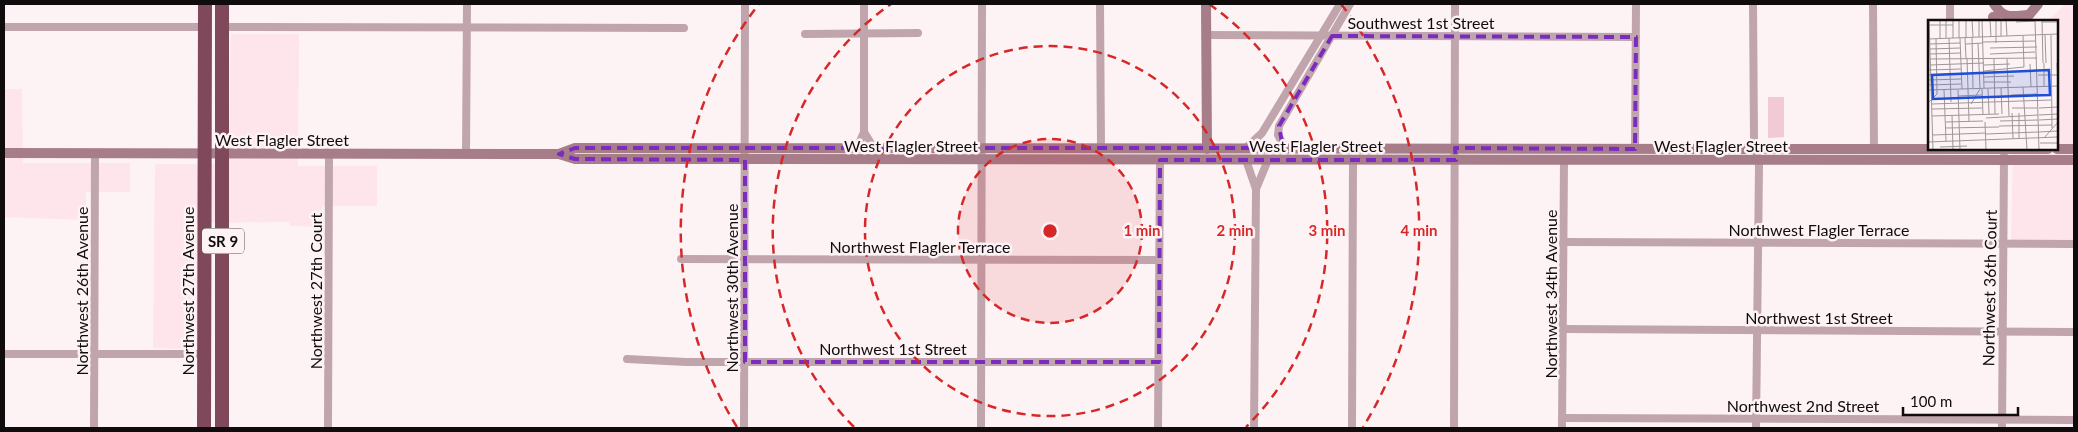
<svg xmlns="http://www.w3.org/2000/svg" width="2078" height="432" font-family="Lato,sans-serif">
<rect width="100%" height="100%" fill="#fdf3f5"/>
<g fill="#fee4eb">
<path d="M2065,4H2074V242L2011,240L2013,149H2057V21H2048Z"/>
<path d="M231,34H299L298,166H377V206H322V227L290,226L289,222L197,223V346L187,349L153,348L155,164H229Z"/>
<path d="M4,89H22L23,163H130V192H86V220L4,217Z"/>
</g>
<path fill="#f1cad5" d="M1768,97H1784V137L1768,138Z"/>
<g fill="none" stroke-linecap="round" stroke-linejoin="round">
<g stroke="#c1a5ad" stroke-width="8">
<path d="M864,4V132L874,148"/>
<path d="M1100,4L1101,148"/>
<path d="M1753,4L1754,139L1759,166L1756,428"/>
<path d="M1873,4L1874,149"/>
<path d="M1950,4V21"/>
<path d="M4,27H205"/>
<path d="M222,27L684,28"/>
<path d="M805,34L918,33"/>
<path d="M1206,35L1636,37"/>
<path d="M857,148L864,132"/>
<path d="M1246,148L1262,133L1340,4"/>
<path d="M1285,148L1278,135L1279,126L1350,4"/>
<path d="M1635,149L1636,4"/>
<path d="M466,154L467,4"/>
<path d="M1246,160L1256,189L1254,428"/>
<path d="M1256,189L1268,160"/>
<path d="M1563,242L2074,244"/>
<path d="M681,259L1159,260"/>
<path d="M1563,329L2074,332"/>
<path d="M4,354H205"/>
<path d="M627,359L686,362H1159"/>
<path d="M1562,418L2074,420"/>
<path d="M94,428L95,154"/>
<path d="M328,428L329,154"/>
<path d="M744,428L745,4"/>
<path d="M981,428L982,4"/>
<path d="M1158,428L1160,160"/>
<path d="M1352,428L1353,160"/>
<path d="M1454,428L1455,4"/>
<path d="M1562,428L1564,160"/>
<path d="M2002,428L2004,156"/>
</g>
<g stroke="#a67d89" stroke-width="10">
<path d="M1206,4L1207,149"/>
<path d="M1994,4C2005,20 2011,16 2028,15"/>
<path d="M1993,17L1997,21"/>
<path d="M2025,20L2038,4"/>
<path d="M1931,149H2048"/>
<path d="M2057,149H2074"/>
<path d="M4,153L559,154L575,159H596L2074,160"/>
<path d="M559,154L575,148L1929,149"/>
</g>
<g stroke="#80495b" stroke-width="14">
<path d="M204,428L205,4"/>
<path d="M222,428V4"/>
</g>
</g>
<path fill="none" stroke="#7b2cbf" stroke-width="4" stroke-dasharray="10 6" stroke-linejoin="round" d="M1332,36L1636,37L1635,149L1455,148L1456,160H1160L1159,362H745V160L575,159L559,154L575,148H1283L1279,126Z"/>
<circle cx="1050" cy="231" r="92" fill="#d62828" fill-opacity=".12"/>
<g fill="none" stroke="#d62828" stroke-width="2.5" stroke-dasharray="9 6">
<circle cx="1050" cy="231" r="92"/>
<circle cx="1050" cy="231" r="185"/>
<path d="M854 427A277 277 0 0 1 891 4M1209 4A277 277 0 0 1 1246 427"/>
<path d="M737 427A369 369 0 0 1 759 4M1341 4A369 369 0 0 1 1363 427"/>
</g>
<g text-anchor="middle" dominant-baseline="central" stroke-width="5" stroke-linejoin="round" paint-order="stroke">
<rect fill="#fdf3f5" stroke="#575152" stroke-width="1" x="202" y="228.5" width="42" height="25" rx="4"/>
<g font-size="15" font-weight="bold" fill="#100b0c">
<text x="223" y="241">SR 9</text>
</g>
<g font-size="16" fill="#100b0c" stroke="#fdf3f5">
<text x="1421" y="22">Southwest 1st Street</text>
<text x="282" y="139">West Flagler Street</text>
<text x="911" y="145">West Flagler Street</text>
<text x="1316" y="145">West Flagler Street</text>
<text x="1721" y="145">West Flagler Street</text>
<text x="1819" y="229">Northwest Flagler Terrace</text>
<text x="920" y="246">Northwest Flagler Terrace</text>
<text transform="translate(731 288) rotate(-90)">Northwest 30th Avenue</text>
<text transform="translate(1989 288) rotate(-89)">Northwest 36th Court</text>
<text transform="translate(81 291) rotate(-90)">Northwest 26th Avenue</text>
<text transform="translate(187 291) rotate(-90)">Northwest 27th Avenue</text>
<text transform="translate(315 291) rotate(-90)">Northwest 27th Court</text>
<text transform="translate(1550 294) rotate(-90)">Northwest 34th Avenue</text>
<text x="1819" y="317">Northwest 1st Street</text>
<text x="893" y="348">Northwest 1st Street</text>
<text x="1803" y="405">Northwest 2nd Street</text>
</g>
</g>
<g transform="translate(1928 20)">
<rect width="130" height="130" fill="#fdf3f5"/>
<path fill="none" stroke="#9e9698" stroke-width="1" d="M1,0L5,130M12,0V19M18,0V18M25,0V18M31,0V18M38,0V18M44,0L45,17M51,0V17M54,0L56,68M62,0L63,17M68,0V23M73,0V16M78,0L79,16M107,0L111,130M114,0L115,43M88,2L107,1M114,2H130M1,5H25M117,15L118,43M123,15L124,108M44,17L45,68M21,18L23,82M32,18L34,69M37,18L38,38M0,19L130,14M55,22L107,21M50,23L52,68M2,24L32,23M38,24L55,23M62,28L109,27M2,29L32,28M2,34L33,33M62,34L107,32M39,38L41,101M2,39L109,38M66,39L67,94M79,39L81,96M116,43V66M129,43L130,66M102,44L103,67M2,45L56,43M56,45L82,44M0,50L33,49M56,51L96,47L95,16M0,55L33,54M110,55H129M56,57L86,56M0,60L33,59M56,62H83M0,65L33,64M95,67L99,130M73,68L74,94M54,69L55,95M60,69L61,94M0,70L130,66M16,70L18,121M30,70L32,130M83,75L109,74M30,76L54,75M0,83L9,74L8,19M4,84L123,80M43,84L52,69M84,88H109M111,88L130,87M4,89L54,88M84,93L85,119M91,93V119M24,95L25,130M111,95L130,94M4,96L71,94M58,98L110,95M111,100L130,99M72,101L110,100M18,102L55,101M57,102L58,130M71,106L124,105M18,108L71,107M111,112L130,111M58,114L110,112M5,115L58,113M116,118L130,102M0,122L130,117M112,123H130M12,127L39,126"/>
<path fill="#1d4ed8" fill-opacity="0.15" stroke="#1d4ed8" stroke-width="2.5" d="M121,50L122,75L5,79L4,55Z"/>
<rect width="130" height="130" fill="none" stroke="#100b0c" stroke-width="2.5"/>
</g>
<circle cx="1050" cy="231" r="8" fill="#d62828" stroke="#fdf3f5" stroke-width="2.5"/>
<g font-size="15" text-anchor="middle" font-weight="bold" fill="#d62828" stroke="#fdf3f5" stroke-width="5" stroke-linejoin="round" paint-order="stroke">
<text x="1142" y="236">1 min</text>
<text x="1235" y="236">2 min</text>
<text x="1327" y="236">3 min</text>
<text x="1419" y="236">4 min</text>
</g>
<rect width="2078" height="432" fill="none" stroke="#100b0c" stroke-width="10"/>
<path d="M1903 407v8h115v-8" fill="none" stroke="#100b0c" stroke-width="2.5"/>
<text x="1910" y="407" font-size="15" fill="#100b0c" stroke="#fdf3f5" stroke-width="4" paint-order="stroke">100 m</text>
</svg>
